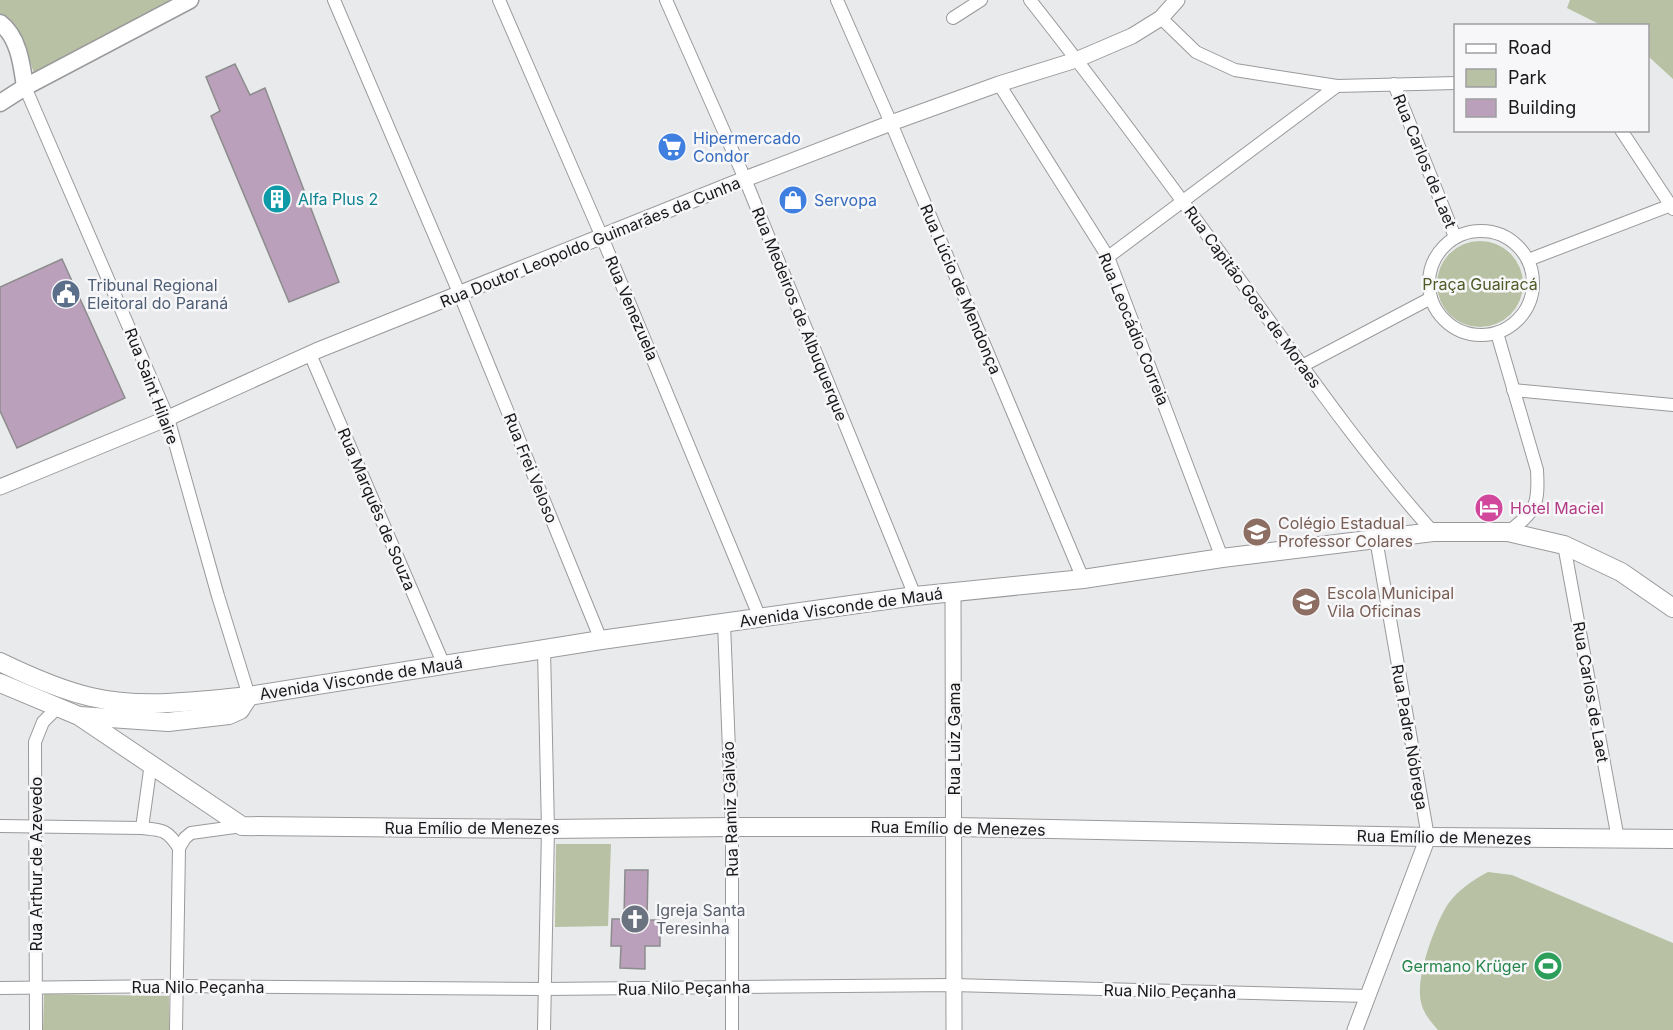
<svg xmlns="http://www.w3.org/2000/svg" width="1673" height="1030" font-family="Inter,sans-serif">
<rect width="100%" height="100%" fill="#e9eaec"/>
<g fill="#b8c1a3">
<path d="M0,0H179L35,76L21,36L0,19Z"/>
<path d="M1570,0H1673V79L1648,56V26L1601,25L1567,8Z"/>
<circle cx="1480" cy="284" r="43"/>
<path d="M556,844H611L608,926L555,927Z"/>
<path d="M1488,872L1512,875L1673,943V1030H1438C1431,1022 1423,1013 1421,1002C1415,978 1435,924 1448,904C1459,889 1473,880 1488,872Z"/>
<path d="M44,994L169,996V1030H43Z"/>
</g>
<g fill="#baa0ba" stroke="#8d8c8d" stroke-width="1.5">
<path d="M235,64L250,95L265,88L339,282L289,302L211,116L220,111L206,77Z"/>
<path d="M62,259L125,398L17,448L0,411V287Z"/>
<path d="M625,870H648L647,920H660V946H645V969L620,968L621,946H611L612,919H624Z"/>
</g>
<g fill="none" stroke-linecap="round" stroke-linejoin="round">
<g stroke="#9a9a9c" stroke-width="14">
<g id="minor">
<path d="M334,0L460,295L601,640"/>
<path d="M499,0L602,237L760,618"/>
<path d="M666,0L745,179L915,596"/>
<path d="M837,0L891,123L1083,579"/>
<path d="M1030,0C1105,95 1177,193 1248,291C1307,373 1366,457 1433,532"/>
<path d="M953,18L981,0"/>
<path d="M1161,18L1196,52L1235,70L1337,86L1456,83"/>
<path d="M999,84L1108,257L1222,558"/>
<path d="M1394,84L1455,237"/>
<path d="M25,87L168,418L218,596L249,696"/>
<path d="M1621,130L1673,209"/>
<circle cx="1481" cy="283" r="52"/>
<path d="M1108,257L1337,86"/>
<path d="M1528,260L1671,205"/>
<path d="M1497,333L1537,470C1539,505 1536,511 1508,532"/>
<path d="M310,354L444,665"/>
<path d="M1302,366L1431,298"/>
<path d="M1513,390L1673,405"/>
<path d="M1376,539L1428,837"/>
<path d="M1564,545L1618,839"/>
<path d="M724,623L732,827V1030"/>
<path d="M0,826L142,828C162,830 167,829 179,848"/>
<path d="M142,828L151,763"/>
<path d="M179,848L185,838L191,833L242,826"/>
<path d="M0,988L175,986L545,989L953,985L1367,996"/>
<path d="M36,1030L35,742L43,722L58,707"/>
<path d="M176,1030L179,848"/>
<path d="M544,1030L548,829L544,650"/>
</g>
</g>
<g stroke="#9a9a9c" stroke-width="17">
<g id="tertiary">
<path d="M0,487L168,418L316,351L745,179L891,123L999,84L1076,60L1132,36L1161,18L1177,0"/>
<path d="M953,593L954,1030"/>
<path d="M1355,1030L1428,837"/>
</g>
</g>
<g stroke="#9a9a9c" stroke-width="19">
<g id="secondary">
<path d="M0,23C19,37 22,66 25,87"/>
<path d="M0,103L25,87L190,0"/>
</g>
</g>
<g stroke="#9a9a9c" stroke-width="20">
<g id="primary">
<path d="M0,662C29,676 61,690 91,697C142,709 198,701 249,696L601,640L915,596L1083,579L1222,558L1433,532H1508L1564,545L1621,572L1673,608"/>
<path d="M0,683L79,716L242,826L548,829L732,827H955L1428,837L1673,839"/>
<path d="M80,716L168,722L229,715L240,710L249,696"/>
</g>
</g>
<use href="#minor" stroke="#fff" stroke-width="12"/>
<use href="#tertiary" stroke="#fff" stroke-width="15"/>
<use href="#secondary" stroke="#fff" stroke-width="16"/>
<use href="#primary" stroke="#fff" stroke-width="18"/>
</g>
<defs>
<g id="supermarket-disc" transform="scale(1.5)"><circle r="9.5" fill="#3f7fe0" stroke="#f7f7f9"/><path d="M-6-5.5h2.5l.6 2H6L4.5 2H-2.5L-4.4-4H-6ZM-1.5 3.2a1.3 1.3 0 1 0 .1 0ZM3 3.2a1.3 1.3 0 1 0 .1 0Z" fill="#fff"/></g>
<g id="building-disc" transform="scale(1.5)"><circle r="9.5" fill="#0f9aa8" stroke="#f7f7f9"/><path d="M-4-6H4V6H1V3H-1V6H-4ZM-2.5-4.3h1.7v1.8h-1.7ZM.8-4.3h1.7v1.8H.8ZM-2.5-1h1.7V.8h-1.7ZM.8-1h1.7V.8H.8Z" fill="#fff"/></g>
<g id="shop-disc" transform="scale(1.5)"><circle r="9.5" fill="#3f7fe0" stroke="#f7f7f9"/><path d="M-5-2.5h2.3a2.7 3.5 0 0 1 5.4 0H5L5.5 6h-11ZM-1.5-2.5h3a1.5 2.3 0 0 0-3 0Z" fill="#fff"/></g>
<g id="civic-disc" transform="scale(1.5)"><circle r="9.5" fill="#5c6f8a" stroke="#f7f7f9"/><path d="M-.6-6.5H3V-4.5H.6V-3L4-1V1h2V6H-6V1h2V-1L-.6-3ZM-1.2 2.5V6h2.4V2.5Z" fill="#fff"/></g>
<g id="hotel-disc" transform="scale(1.5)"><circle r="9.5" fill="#d1479c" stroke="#f7f7f9"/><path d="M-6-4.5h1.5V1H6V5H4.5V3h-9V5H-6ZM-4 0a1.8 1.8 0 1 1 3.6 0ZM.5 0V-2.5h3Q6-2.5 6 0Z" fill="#fff"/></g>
<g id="university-disc" transform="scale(1.5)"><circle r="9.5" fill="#8d6e63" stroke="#f7f7f9"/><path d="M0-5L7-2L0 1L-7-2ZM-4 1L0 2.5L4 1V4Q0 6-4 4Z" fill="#fff"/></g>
<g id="school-disc" transform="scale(1.5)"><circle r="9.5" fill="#8d6e63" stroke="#f7f7f9"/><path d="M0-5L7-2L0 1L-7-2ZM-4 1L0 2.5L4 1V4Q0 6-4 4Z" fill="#fff"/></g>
<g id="church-disc" transform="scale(1.5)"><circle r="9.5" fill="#6b7280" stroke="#f7f7f9"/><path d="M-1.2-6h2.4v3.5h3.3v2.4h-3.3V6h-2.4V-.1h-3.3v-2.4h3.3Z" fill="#fff"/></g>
<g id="stadium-disc" transform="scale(1.5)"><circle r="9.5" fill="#2e9e5b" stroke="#f7f7f9"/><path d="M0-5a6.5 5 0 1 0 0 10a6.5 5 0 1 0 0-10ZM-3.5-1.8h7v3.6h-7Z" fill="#fff"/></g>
</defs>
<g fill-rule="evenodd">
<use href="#supermarket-disc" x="672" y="147"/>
<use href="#building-disc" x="277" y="199"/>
<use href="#shop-disc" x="793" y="200"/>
<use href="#civic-disc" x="66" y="294"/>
<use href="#hotel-disc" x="1489" y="508"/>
<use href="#university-disc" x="1257" y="532"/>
<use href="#school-disc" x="1306" y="602"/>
<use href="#church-disc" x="635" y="919"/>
<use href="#stadium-disc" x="1548" y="966"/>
</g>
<g text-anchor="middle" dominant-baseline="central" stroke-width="5" stroke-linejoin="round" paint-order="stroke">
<g font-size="16" fill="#366cbe" stroke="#f7f7f9" text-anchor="start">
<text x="693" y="138">Hipermercado<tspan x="693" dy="18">Condor</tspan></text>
<text x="814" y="200">Servopa</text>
</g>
<g font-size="16" fill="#19191a" stroke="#f7f7f9">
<text transform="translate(1425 161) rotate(68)">Rua Carlos de Laet</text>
<text transform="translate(590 242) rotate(-22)">Rua Doutor Leopoldo Guimarães da Cunha</text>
<text transform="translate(961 289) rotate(67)">Rua Lúcio de Mendonça</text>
<text transform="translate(1253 297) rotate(54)">Rua Capitão Goes de Moraes</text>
<text transform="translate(632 308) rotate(67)">Rua Venezuela</text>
<text transform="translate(800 314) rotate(68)">Rua Medeiros de Albuquerque</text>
<text transform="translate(1134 329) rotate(68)">Rua Leocádio Correia</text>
<text transform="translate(152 386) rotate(69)">Rua Saint Hilaire</text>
<text transform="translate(531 468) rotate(68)">Rua Frei Veloso</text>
<text transform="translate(377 509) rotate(67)">Rua Marquês de Souza</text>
<text transform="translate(841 607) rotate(-8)">Avenida Visconde de Mauá</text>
<text transform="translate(361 678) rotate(-9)">Avenida Visconde de Mauá</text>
<text transform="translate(1591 692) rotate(80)">Rua Carlos de Laet</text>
<text transform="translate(1410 737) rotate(80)">Rua Padre Nóbrega</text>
<text transform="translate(954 739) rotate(-90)">Rua Luiz Gama</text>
<text transform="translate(730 809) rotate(-92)">Rua Ramiz Galvão</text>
<text x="472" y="828">Rua Emílio de Menezes</text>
<text transform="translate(958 828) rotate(1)">Rua Emílio de Menezes</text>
<text transform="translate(1444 837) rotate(1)">Rua Emílio de Menezes</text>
<text transform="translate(36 864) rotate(-90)">Rua Arthur de Azevedo</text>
<text x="198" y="987">Rua Nilo Peçanha</text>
<text transform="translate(684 988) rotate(-1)">Rua Nilo Peçanha</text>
<text transform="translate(1170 991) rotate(1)">Rua Nilo Peçanha</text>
</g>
<g font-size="16" fill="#0d838f" stroke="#f7f7f9" text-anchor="start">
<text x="298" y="199">Alfa Plus 2</text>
</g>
<g font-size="16" fill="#4e5b27" stroke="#f7f7f9">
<text x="1480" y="284">Praça Guairacá</text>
</g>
<g font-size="16" fill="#4e5e75" stroke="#f7f7f9" text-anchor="start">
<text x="87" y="285">Tribunal Regional<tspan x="87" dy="18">Eleitoral do Paraná</tspan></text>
</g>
<g font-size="16" fill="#b23c85" stroke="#f7f7f9" text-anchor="start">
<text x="1510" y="508">Hotel Maciel</text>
</g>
<g font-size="16" fill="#785e54" stroke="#f7f7f9" text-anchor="start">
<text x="1278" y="523">Colégio Estadual<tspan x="1278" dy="18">Professor Colares</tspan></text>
<text x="1327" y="593">Escola Municipal<tspan x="1327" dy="18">Vila Oficinas</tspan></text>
</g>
<g font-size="16" fill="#5b616d" stroke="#f7f7f9" text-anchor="start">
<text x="656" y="910">Igreja Santa<tspan x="656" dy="18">Teresinha</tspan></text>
</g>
<g font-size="16" fill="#27864d" stroke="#f7f7f9" text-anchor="end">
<text x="1527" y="966">Germano Krüger</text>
</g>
</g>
<rect x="1454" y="24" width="195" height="108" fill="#f7f7f9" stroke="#9e9ea0" stroke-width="1.5"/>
<rect x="1466" y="44" width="30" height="9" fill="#ffffff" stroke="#9e9ea0" stroke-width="1.5"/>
<text x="1508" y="54" font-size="18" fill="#19191a">Road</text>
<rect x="1466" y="69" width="30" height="18" fill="#b8c1a3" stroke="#9e9ea0" stroke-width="1.5"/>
<text x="1508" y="84" font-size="18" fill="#19191a">Park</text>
<rect x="1466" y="99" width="30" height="18" fill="#baa0ba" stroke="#9e9ea0" stroke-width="1.5"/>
<text x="1508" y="114" font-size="18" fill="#19191a">Building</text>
</svg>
